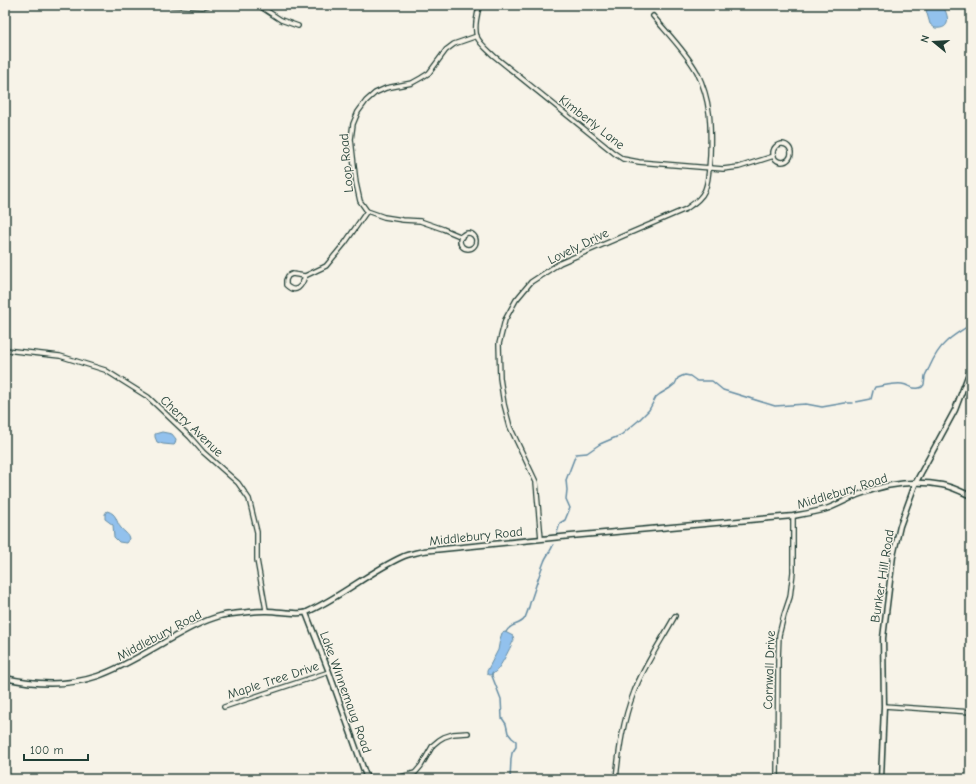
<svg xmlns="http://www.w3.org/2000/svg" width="976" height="784" font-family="'Comic Neue',sans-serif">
<rect width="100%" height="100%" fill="#f7f3e8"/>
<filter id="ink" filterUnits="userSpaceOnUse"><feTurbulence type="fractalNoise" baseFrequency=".025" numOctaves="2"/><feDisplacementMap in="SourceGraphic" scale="8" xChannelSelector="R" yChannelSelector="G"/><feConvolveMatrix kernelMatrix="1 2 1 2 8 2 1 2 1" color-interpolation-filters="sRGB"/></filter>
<g filter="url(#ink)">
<g fill="#92c1ed" stroke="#648ca3">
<path d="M932,5H942C949,15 952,30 935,28L930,24L926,10L927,7Z"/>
<path d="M162,432L172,434L176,439L175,444L174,445L163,444L157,442L155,437V434Z"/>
<path d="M107,511C118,514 115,521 121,528C125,533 128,533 129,539L126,543L119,542L114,537L113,525L105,519V514Z"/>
<path d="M505,632L513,636L514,640C510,647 498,675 490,675C489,675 488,674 487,674V671L498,650L500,639L502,633Z"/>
</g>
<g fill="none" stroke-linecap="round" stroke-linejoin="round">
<g stroke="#648ca3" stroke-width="1.5">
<path d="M856,402L871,399L873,391L875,387C884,386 893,383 902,384C909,385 913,390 919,388C926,387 924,381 925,376C926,373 928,370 929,368C933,359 938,349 946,342C952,336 961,331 968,326H971"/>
<path d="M557,533L560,523L565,520L570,508L566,499L567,490L566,480L576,454L587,453L600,444L621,435L638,421L649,410L656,397L660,394L670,388L675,384L678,378L682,376L685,375L690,376L697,381H712L723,390L775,406L806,404L822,407L845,403H853"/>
<path d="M506,632C511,622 519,627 525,618C527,613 529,608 530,603C535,589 539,575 544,562C546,556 551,551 553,545"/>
<path d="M492,673V676L501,699L502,718L506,724L508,733L512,738L516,741V747L512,753L511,759L510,779"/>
</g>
<g stroke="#1f3d34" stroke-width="6">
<g id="minor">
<path d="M168,5L202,7L209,5"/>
<path d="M258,5L281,20L298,26"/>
<path d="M480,5C477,13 474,28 477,37C480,44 489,51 494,56L614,153L623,159L639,162L723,169L739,167L774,156"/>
<circle cx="782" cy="153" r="9"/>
<circle cx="468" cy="241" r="8"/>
<path d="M462,237L443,229L420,221L403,220L384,217L367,211L360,201L356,183L351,139L353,124L358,112L366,101L375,93L386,88L412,83L421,78L429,73L446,50L454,44L477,36"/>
<path d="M305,276C302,286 296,295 286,285V280L288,276L292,274L305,276L326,266L345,243L367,211"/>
<path d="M5,350L60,356L105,370L148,397L190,437L203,452L238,483L249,499L257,532V560L266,610"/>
<path d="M541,539L536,482L510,427L504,404L500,378L499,344L505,320L516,300L531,282L560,263L686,209C694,203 701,199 705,190C709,180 709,167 710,156C711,125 711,101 697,72C686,52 668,34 653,16"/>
<path d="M884,706L971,712"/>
<path d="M224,707L329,672"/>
<path d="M394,779L415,773L421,766L433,745L439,740L444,737L453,734L468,733"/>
<path d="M616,779C619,749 623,720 634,692C643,667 662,640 675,616"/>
<path d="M777,779L778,660L779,635L784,615L790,597L793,572V516"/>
</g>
</g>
<g stroke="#1f3d34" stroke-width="7">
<g id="tertiary">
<path d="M306,613L329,672L367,779"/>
<path d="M5,678C35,685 68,686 98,676C121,668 142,655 163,643C181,633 199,622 220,616C227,614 234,614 241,613C249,612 257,611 265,611C276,610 297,616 307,612C341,597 369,572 402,557C408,554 416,553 423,551L571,536L793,516C804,514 816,512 826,509C838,505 849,498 860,494C886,484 915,480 942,485C953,487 962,492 971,496"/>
<path d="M881,779L884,706L883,638L893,556L900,526L916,482L955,410L971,368"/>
</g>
</g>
<use href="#minor" stroke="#f7f3e8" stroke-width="3.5"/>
<use href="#tertiary" stroke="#f7f3e8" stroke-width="4"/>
</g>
</g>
<g text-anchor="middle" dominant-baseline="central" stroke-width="3" stroke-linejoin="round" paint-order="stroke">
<g font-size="13" fill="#1f3d34" stroke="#f7f3e8">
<text transform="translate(592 122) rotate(38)">Kimberly Lane</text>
<text transform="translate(346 163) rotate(-95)">Loop Road</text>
<text transform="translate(578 246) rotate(-26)">Lovely Drive</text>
<text transform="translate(192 426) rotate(44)">Cherry Avenue</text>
<text transform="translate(842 491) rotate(-17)">Middlebury Road</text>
<text transform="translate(476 536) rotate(-6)">Middlebury Road</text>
<text transform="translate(882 576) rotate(-81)">Bunker Hill Road</text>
<text transform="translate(159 635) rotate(-28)">Middlebury Road</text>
<text transform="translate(769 670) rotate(-88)">Cornwall Drive</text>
<text transform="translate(273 680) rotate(-18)">Maple Tree Drive</text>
<text transform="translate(346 692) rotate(70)">Lake Winnemaug Road</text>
</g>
</g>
<rect width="976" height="784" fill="none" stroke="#f7f3e8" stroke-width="20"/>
<rect x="10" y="10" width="956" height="764" fill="none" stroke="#1f3d34" stroke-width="1.5" filter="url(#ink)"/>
<g transform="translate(934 42) rotate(288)" stroke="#f7f3e8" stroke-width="3" paint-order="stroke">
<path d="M0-3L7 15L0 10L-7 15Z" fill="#1f3d34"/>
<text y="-6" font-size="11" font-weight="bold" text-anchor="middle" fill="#1f3d34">N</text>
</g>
<path d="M24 754v6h64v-6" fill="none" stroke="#1f3d34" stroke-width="2"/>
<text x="30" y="754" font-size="12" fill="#1f3d34" stroke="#f7f3e8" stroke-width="3" paint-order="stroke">100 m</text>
</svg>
